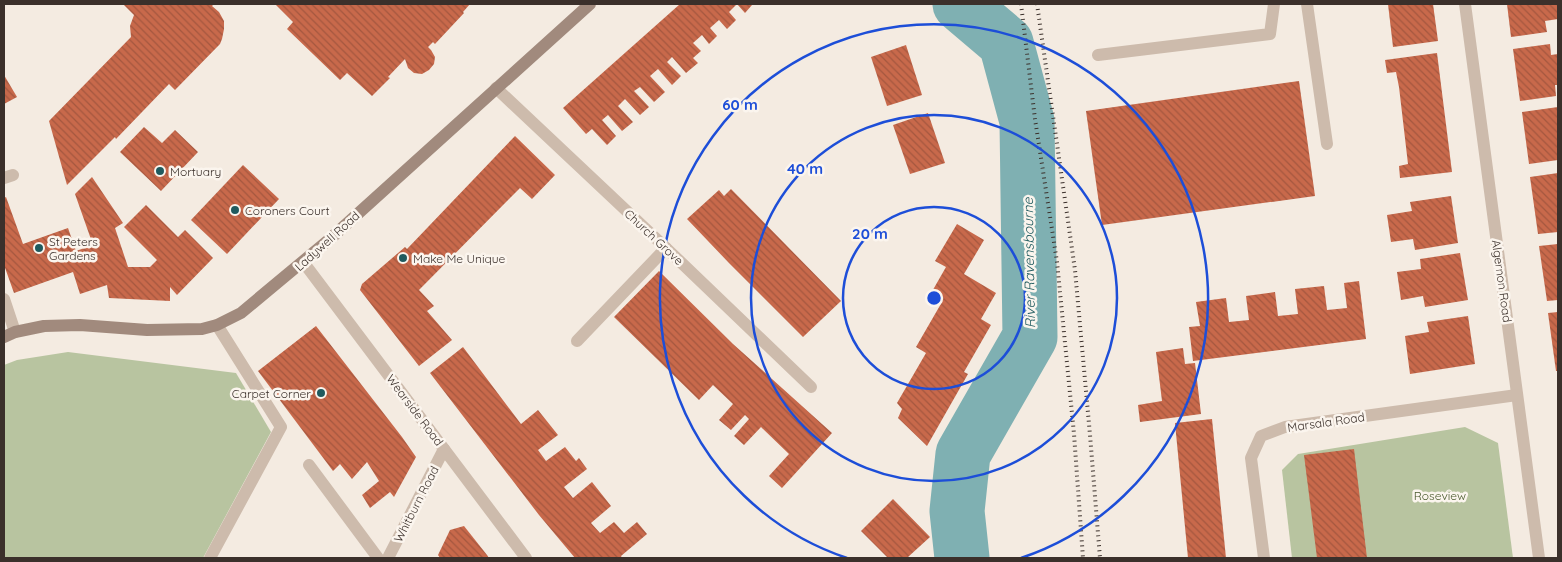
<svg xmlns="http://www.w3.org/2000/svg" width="1562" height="562" font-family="Quicksand,sans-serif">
<defs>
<pattern id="building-back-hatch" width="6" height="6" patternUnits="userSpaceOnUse" patternTransform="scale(1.25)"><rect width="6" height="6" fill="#c8694b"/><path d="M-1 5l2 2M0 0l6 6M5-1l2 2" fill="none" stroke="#a4573f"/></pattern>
</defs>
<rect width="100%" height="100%" fill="#f4ebe1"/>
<g fill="#b8c4a0">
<path d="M68,352L236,373L271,432L203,558H6L4,557V365L17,360Z"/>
<path d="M1465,427L1498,443L1513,558H1292L1282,470L1298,454Z"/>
</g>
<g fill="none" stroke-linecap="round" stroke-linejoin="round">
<path stroke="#7fb0b2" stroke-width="55" d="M960,4L1006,43L1027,121L1030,337L963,454L957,511L962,558"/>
</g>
<g fill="url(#building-back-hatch)">
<path d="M123,4H214L212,6L219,12L224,21V29L222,39L220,44L175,90L169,84L116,139L115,137L67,185L49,121L131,37L130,26L134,15Z"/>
<path d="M277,4H470L463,12L464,13L435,44L433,42L428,47L431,50L435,57L434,64L429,70L422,74L414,73L408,68L405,59L388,77L390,78L372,96L347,73L340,80L287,29L293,22L276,5Z"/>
<path d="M680,4H751L752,5L745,13L737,4L729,12L736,20L727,29L719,20L710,28L717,36L709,44L702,35L693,43L701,51L693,58L698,63L686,73L672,57L667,62L681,76L672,85L658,69L650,76L665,92L654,102L640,87L634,91L649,107L640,115L625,99L618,106L633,122L622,131L608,115L602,120L616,136L607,145L592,129L586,134L563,108Z"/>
<path d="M1388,4H1433L1438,41L1393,47Z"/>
<path d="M1507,4H1558V19L1545,21L1547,32L1511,37Z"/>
<path d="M1550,44L1551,55L1558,54V85H1555L1556,96L1520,101L1513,49Z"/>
<path d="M906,45L922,95L887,106L871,57Z"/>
<path d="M1437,53L1452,172L1400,178L1399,166L1408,164L1399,87L1396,72L1387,73L1385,60Z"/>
<path d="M4,75L17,97L4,104Z"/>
<path d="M1299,81L1315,196L1102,225L1086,111Z"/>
<path d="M1558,107V160L1529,164L1522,112Z"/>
<path d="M928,113L945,163L910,174L893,125Z"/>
<path d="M144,127L162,143L175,130L198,152L161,191L120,152Z"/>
<path d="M515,136L555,175L532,199L520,188L419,290L434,306L427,311L452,340L419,366L360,290L362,284L405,247L407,249Z"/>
<path d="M243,165L279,199L227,254L191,220Z"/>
<path d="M1558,173V232L1538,234L1530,177Z"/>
<path d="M92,177L123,223L115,228L128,267H150L157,260L124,227L146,205L178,237L185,230L213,258L177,295L170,287V301L109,298L107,285L80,294L73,272L14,293L4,265V198L6,197L23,244L68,228L76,251L93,245L75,194Z"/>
<path d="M731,189L841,301L803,337L729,263L687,219L719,190L724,196Z"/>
<path d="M1451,196L1458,243L1415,250L1413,239L1391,242L1387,215L1412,211L1410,202Z"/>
<path d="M957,224L984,240L964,274L996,293L981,319L991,325L964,372L968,374L927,446L898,418L902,409L897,403L926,353L916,347L942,302L930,295L946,267L935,261Z"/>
<path d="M1558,244V300L1547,301L1539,246Z"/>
<path d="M1460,253L1468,300L1425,307L1423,296L1401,300L1397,272L1421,269L1420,259Z"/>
<path d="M659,271L733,344L832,433L782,488L769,476L789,454L761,427L744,445L734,436L749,419L745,415L731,430L719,420L733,404L713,385L699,400L614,317Z"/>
<path d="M1359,281L1366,339L1193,361L1189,327L1200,326L1196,302L1226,298L1229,322L1249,320L1246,296L1275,292L1278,316L1298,314L1295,289L1324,286L1327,310L1347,308L1344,283Z"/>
<path d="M1558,312V371H1556L1548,313Z"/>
<path d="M1468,316L1475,364L1410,374L1405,336L1429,332L1427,322Z"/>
<path d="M316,326L402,437L416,457L394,497L390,492L370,508L362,495L379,481L367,462L352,479L340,464L333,471L258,371Z"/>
<path d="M463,347L521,424L538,410L558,435L538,450L546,461L565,447L576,461L579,458L587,469L564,487L573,498L592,482L611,506L591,523L600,533L614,522L624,533L637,522L647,534L621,556L622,558H575L539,515L430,373Z"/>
<path d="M1183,348L1185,364L1195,363L1201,414L1140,422L1138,405L1162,401L1156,352Z"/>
<path d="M1212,419L1226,558H1188L1175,423Z"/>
<path d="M1354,449L1367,558H1317L1304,455Z"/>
<path d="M893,499L930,537L908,557L909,558H888L861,531Z"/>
<path d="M464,526L487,555L489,558H440L438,555L450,530Z"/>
</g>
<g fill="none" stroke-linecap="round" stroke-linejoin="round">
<g stroke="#cdbbac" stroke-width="12">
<path d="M1307,4L1327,144"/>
<path d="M1098,55L1270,34L1274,4"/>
<path d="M4,178L13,175"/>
<path d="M4,299L15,332"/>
<path d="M577,341L666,248"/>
<path d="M309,465L378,558"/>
<path d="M210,558L281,427L217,325"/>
</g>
<g stroke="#cdbbac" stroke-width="12">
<path d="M1465,4L1539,558"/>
<path d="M496,88L666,248L811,387"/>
<path d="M304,263L526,558"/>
<path d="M388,558L444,449"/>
<path d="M1264,558L1251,458L1261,436L1285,427L1517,395"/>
</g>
<path stroke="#a18a7d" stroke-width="12" d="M4,337L15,332L44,326L80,325L147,330L202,329L217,325L241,313L331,238L590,4"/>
<g stroke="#3b302b" stroke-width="4" stroke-dasharray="1 4" stroke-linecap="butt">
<path d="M1021,4L1035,119L1057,262L1074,434L1083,558"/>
<path d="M1037,4L1075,270L1090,435L1100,558"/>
</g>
</g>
<g fill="none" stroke="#1d4ed8" stroke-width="2.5">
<circle cx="934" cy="298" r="91"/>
<circle cx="934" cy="298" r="183"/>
<path d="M847 558A274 274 0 1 1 1021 558"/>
</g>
<g fill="#1f5a5e" stroke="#fbf5ee" stroke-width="2">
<circle cx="160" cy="171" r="5"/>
<circle cx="235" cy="210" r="5"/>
<circle cx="39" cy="248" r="5"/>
<circle cx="403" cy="258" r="5"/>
<circle cx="321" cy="393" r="5"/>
</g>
<g text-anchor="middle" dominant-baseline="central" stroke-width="5" stroke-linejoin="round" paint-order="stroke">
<g font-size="12" fill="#3b302b" stroke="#fbf5ee" text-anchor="start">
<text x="170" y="171">Mortuary</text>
<text x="245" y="210">Coroners Court</text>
<text x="49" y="241">St Peters<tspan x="49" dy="14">Gardens</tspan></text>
<text x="413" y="258">Make Me Unique</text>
<text x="311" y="393" text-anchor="end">Carpet Corner</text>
</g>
<g font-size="12" fill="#3b302b" stroke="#fbf5ee">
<text transform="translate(654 237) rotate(43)">Church Grove</text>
<text transform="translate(327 241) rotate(-42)">Ladywell Road</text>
<text transform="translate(1502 281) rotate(82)">Algernon Road</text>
<text transform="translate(415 410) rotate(53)">Wearside Road</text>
<text transform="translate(1326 422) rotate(-8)">Marsala Road</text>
<text transform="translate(416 504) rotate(-63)">Whitburn Road</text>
</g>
<g font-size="12" fill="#4a5a2e" stroke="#fbf5ee">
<text x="1440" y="495">Roseview</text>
</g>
<g font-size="14" font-style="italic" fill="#1f5a5e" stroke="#fbf5ee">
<text transform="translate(1029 263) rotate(-91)">River Ravensbourne</text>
</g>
</g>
<circle cx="934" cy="298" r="8" fill="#1d4ed8" stroke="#fbf5ee" stroke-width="2.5"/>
<g font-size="15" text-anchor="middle" font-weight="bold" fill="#1d4ed8" stroke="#fbf5ee" stroke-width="5" stroke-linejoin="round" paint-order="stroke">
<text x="740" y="110">60 m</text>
<text x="805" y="174">40 m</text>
<text x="870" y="239">20 m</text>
</g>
<rect width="1562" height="562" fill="none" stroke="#3b302b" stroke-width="10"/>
</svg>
